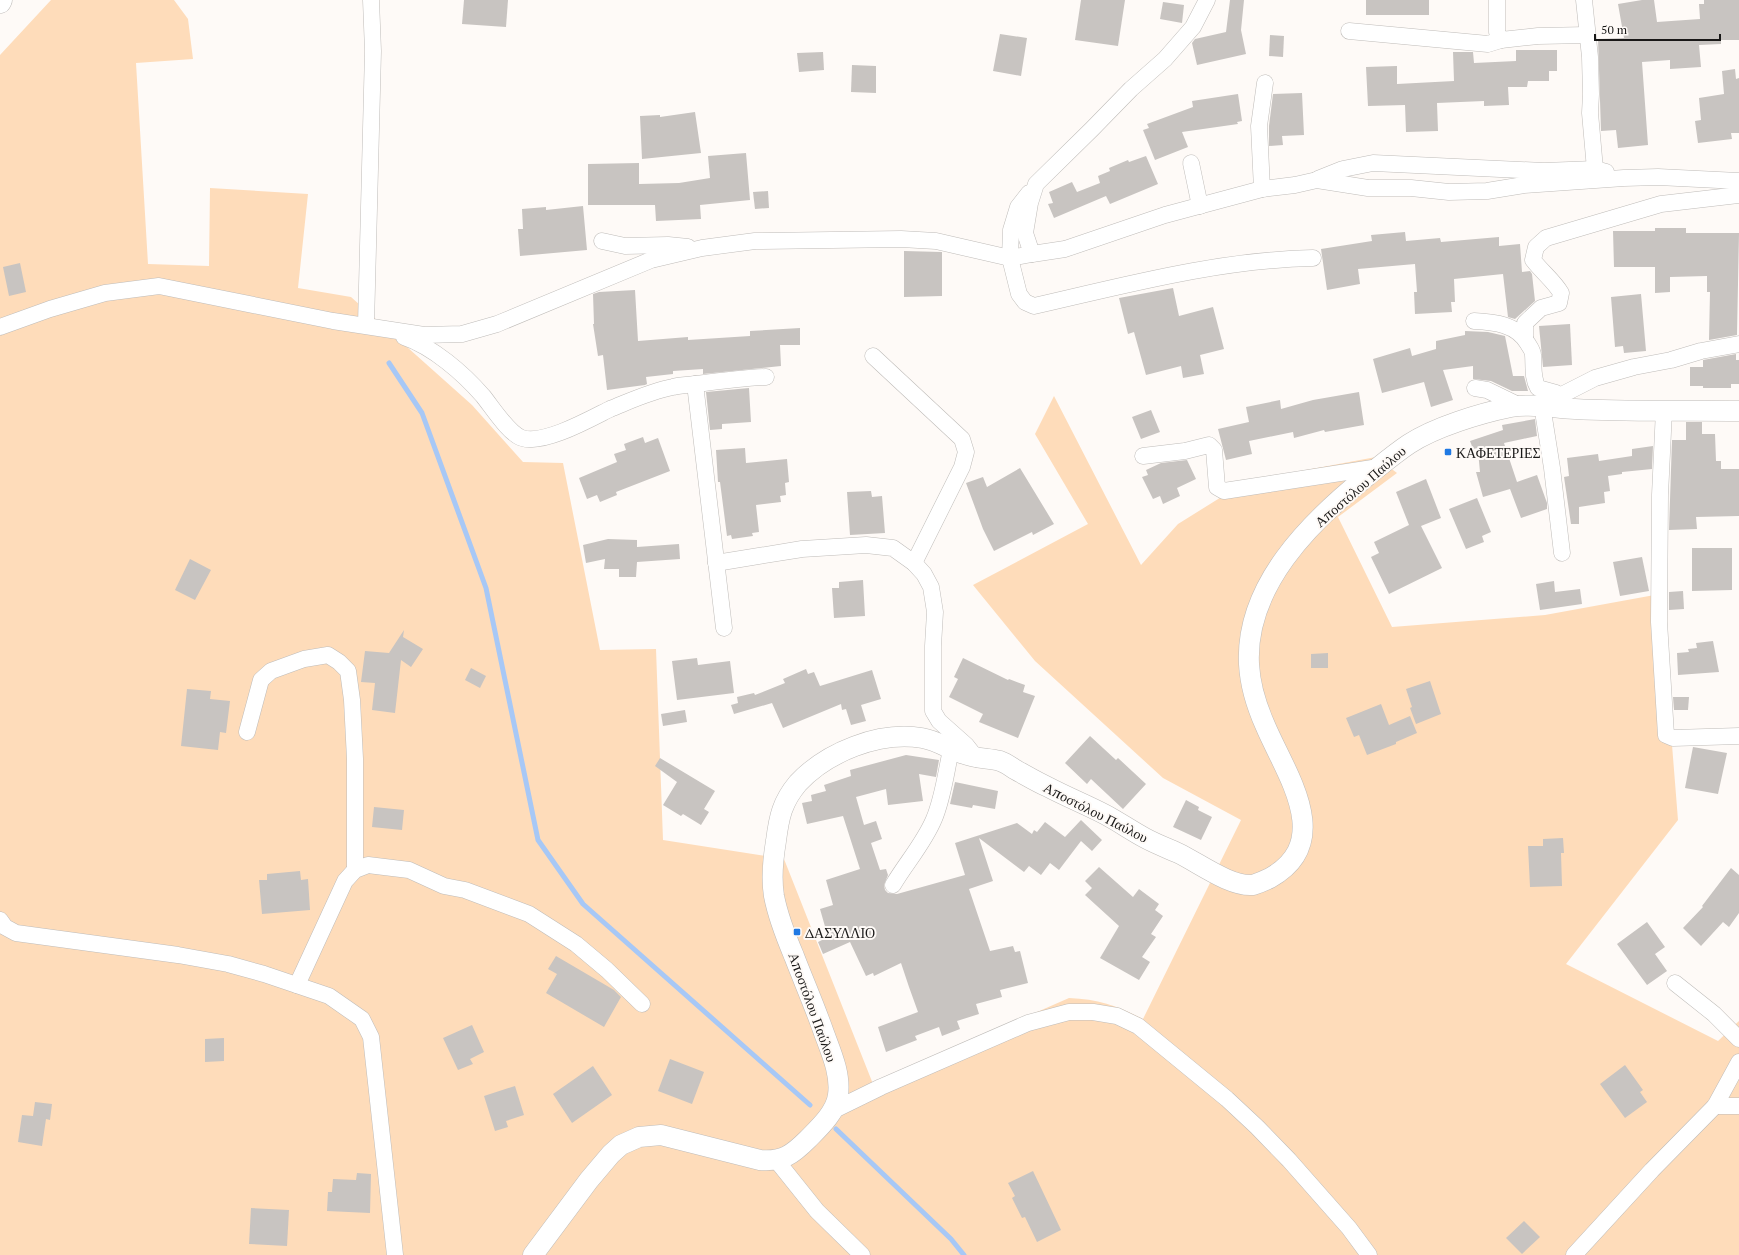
<svg xmlns="http://www.w3.org/2000/svg" width="1739" height="1255" font-family="'PT Serif',serif">
<rect width="100%" height="100%" fill="#fefaf7"/>
<path fill="#fedcba" d="M51,0H174L188,19L193,59L136,63L148,264L209,266L210,188L308,194L298,288L351,297L472,405L523,462L563,463L600,650L656,649L663,840L784,859L873,1084L1069,998C1098,999 1118,1006 1143,1019L1241,820L1163,778L1035,661L973,585L1088,524L1035,434L1054,396L1141,565L1178,524L1247,481L1376,457L1397,473L1338,517L1392,627L1545,615L1660,594L1678,820L1566,964L1718,1041L1739,1021V1255H0V55Z"/>
<g fill="none" stroke-linecap="round" stroke-linejoin="round">
<g stroke="#a7c8f6" stroke-width="5">
<path d="M389,363L422,413L486,588L538,840L583,904L810,1105"/>
<path d="M836,1129L951,1239L964,1255"/>
</g>
</g>
<g fill="#c8c4c1">
<path d="M464,0H508L506,27L462,24Z"/>
<path d="M1081,0H1125L1118,46L1075,40Z"/>
<path d="M1230,0H1244L1241,30L1246,54L1197,65L1192,43L1195,39L1226,32Z"/>
<rect x="1366" y="0" width="63" height="15"/>
<path d="M1642,0H1654L1657,22L1700,19L1699,4H1704V0H1739V40H1721V44L1699,45L1701,67L1670,69V60L1642,62L1648,145L1618,148L1616,130L1601,131L1598,39L1624,38L1618,4Z"/>
<path d="M1163,2L1184,5L1182,23L1160,19Z"/>
<path d="M1000,34L1027,38L1021,76L993,71Z"/>
<path d="M1270,35L1284,36L1283,57L1269,56Z"/>
<path d="M1516,50H1557V71H1549V81H1528L1527,87H1508L1509,105L1484,106V101L1437,103L1438,131L1406,132L1405,105L1368,106L1366,67L1397,66V84L1454,81L1453,52H1473L1474,63L1516,61Z"/>
<path d="M823,52L824,70L799,72L797,53Z"/>
<path d="M852,65L876,66V93L851,92Z"/>
<path d="M1735,69L1736,79L1739,78V133H1731L1732,139L1698,143L1695,121L1701,120L1699,98L1724,94L1722,71Z"/>
<path d="M1302,93L1304,135L1282,136L1283,145L1269,146V126L1273,94Z"/>
<path d="M1238,94L1242,121L1237,122L1238,124L1182,132L1188,147L1155,160L1143,130L1149,128L1147,124L1193,107L1192,101Z"/>
<path d="M695,112L701,153L642,159L640,116L660,115V117Z"/>
<path d="M746,153L750,200L700,205L701,219L656,221L655,205H588V164L639,163V184L679,183L710,178L708,156Z"/>
<path d="M1146,156L1158,184L1110,204L1106,196L1054,218L1048,204L1053,203L1049,192L1072,182L1077,192L1100,183L1098,176L1110,171L1109,168L1128,160L1129,162Z"/>
<path d="M768,191L769,208L755,209L753,192Z"/>
<path d="M583,206L587,250L520,256L518,229H523L522,209L546,207V210Z"/>
<path d="M1655,228H1686V233H1739L1737,335L1709,340L1710,292H1707V276L1670,277V292L1655,293V267H1614L1613,231H1655Z"/>
<path d="M1405,232L1406,241L1440,238L1441,242L1499,237V246L1520,244L1522,272L1530,271L1532,274L1535,301L1515,319L1508,317L1503,274L1454,279L1455,302H1451L1452,312L1415,314L1414,292H1417L1415,264L1358,269L1360,284L1327,290L1321,249L1372,241L1371,235Z"/>
<path d="M904,251L942,252V296L904,297Z"/>
<path d="M20,263L26,292L9,296L3,267Z"/>
<path d="M1173,288L1179,316L1213,307L1224,349L1200,355L1204,374L1183,378L1181,366L1146,375L1134,332L1128,334L1119,298Z"/>
<path d="M635,290L638,341L688,337V340L750,336V331L800,328V345H780L781,366L703,374V369L673,371V374L646,377L647,384L645,385L607,390L603,355L598,356L593,324H594L593,294L599,292Z"/>
<path d="M1641,294L1646,351L1624,353L1623,346L1615,347L1611,297Z"/>
<path d="M1570,324L1572,365L1543,367L1539,326Z"/>
<path d="M1465,331L1488,332L1505,336L1513,376H1524L1528,391H1512L1491,381L1473,379V366L1443,370L1453,400L1431,407L1424,382L1382,393L1373,359L1410,348L1412,356L1436,349V341L1465,335Z"/>
<path d="M1736,354V360H1739V384H1731V388H1703V386H1690V367H1703V360Z"/>
<path d="M749,388L751,422L722,424V429L710,430L706,392Z"/>
<path d="M1359,392L1364,425L1325,432L1324,430L1294,438L1293,432L1249,441L1252,454L1226,460L1218,429L1249,422L1246,407L1280,400L1281,409L1313,400Z"/>
<path d="M1151,410L1160,432L1141,439L1132,417Z"/>
<path d="M1535,419L1537,436L1504,443L1517,482L1537,475L1547,503V509L1521,518L1510,489L1483,497L1476,472H1480L1478,451L1484,449L1483,447L1473,449L1470,441L1503,430L1502,425Z"/>
<path d="M1686,422H1702V434H1715L1716,461H1721V469H1739V516L1696,517L1697,529L1669,530L1672,440H1686Z"/>
<path d="M643,437L645,443L658,438L670,471L616,492L617,495L600,502L597,495L587,499L579,478L617,462L614,454L626,450L624,444Z"/>
<path d="M1653,446L1652,469L1622,472V474L1608,476L1610,491L1604,492L1605,503L1579,507V524H1571L1564,477L1569,476L1567,458L1598,454L1599,461L1632,456V449Z"/>
<path d="M745,448L746,463L787,459L789,482L785,483L786,495L780,496L781,502L756,505L759,532L752,533L753,536L732,539L731,535L727,536L720,482H718L716,450Z"/>
<path d="M1187,460L1196,479L1177,488L1180,496L1163,504L1160,496L1153,499L1142,477L1148,475L1146,470L1161,463Z"/>
<path d="M1020,468L1054,524L1033,535L1032,532L994,551L983,529L966,483L983,477L987,487Z"/>
<path d="M1426,479L1441,518L1421,526L1442,568L1389,594L1371,557L1379,553L1374,542L1409,525L1396,492Z"/>
<path d="M871,491L872,497L882,496L885,533L850,535L847,492Z"/>
<path d="M1477,498L1491,532L1482,536L1484,542L1466,549L1449,509Z"/>
<path d="M608,539L637,540V547L679,544L680,559L637,562L636,577H619V569H604L605,559L586,563L583,545Z"/>
<path d="M1692,548H1732V590L1692,591Z"/>
<path d="M1642,557L1649,591L1620,596L1613,562Z"/>
<path d="M190,559L211,570L195,600L175,590Z"/>
<path d="M863,580L865,616L834,618L832,588H839V582Z"/>
<path d="M1554,581L1555,592L1580,589L1582,604L1540,610L1536,584Z"/>
<path d="M1683,591L1684,609L1669,610V592Z"/>
<path d="M404,630L403,637L423,649L411,667L401,660L395,713L372,710L375,683L361,682L365,651L389,653Z"/>
<path d="M1713,641L1719,672L1678,675L1677,653L1689,652L1688,649L1697,648L1696,643Z"/>
<path d="M1328,653V668H1311V654Z"/>
<path d="M697,658L698,665L730,661L734,693L677,700L672,661Z"/>
<path d="M963,658L1008,680L1009,679L1025,685L1023,692L1035,696L1018,738L979,722L983,714L949,697L958,679L954,677Z"/>
<path d="M471,668L486,676L480,688L465,680Z"/>
<path d="M806,669L808,674L814,672L820,686L872,670L881,699L861,705L866,721L851,725L846,709L842,710L841,704L783,728L772,703L734,714L731,705L738,703L737,697L754,693L755,695L785,683L783,679Z"/>
<path d="M1430,681L1441,714L1416,724L1410,708L1412,707L1406,689Z"/>
<path d="M187,689L211,691L210,699L230,701L226,733L220,732L218,750L181,746Z"/>
<path d="M1673,697H1689L1688,710H1674Z"/>
<path d="M1381,704L1389,725L1410,716L1417,733L1396,742V744L1367,755L1359,735L1354,737L1346,718Z"/>
<path d="M685,710L687,722L663,726L661,714Z"/>
<path d="M1090,736L1116,760L1118,758L1146,784L1123,809L1091,779L1087,784L1065,763Z"/>
<path d="M1693,747L1727,753L1718,794L1685,788Z"/>
<path d="M906,755L939,760L936,777L919,774L923,801L888,805L886,789L856,797L864,825L876,821L882,839L871,843L880,870L886,869L888,875L884,885L885,890L888,893L897,894L965,875L955,843L1017,823L1032,834L1034,830L1037,832L1045,822L1065,837L1081,820L1102,840L1092,851L1081,841L1059,870L1050,863L1041,875L1029,866L1024,872L979,838L993,881L969,889L990,951L1013,946L1015,952L1020,951L1028,983L1000,990L1002,997L976,1004L979,1014L957,1021L960,1029L942,1036L939,1027L915,1036L917,1040L886,1052L878,1027L918,1012L909,987L901,963L874,976L873,973L866,976L850,942L823,954L818,942L828,937L820,909L833,905L826,880L860,869L843,816L807,824L802,803L812,801L811,795L826,791L824,785L851,776L850,770Z"/>
<path d="M660,758L715,791L704,809L709,812L701,825L683,814L681,816L663,805L677,782L655,766Z"/>
<path d="M955,782L998,791L995,809L973,805L972,808L950,804Z"/>
<path d="M1186,800L1199,807L1198,810L1212,817L1201,840L1173,827Z"/>
<path d="M374,807L404,810L402,830L372,827Z"/>
<path d="M1563,838L1564,853H1561L1562,886L1530,887L1528,846H1543V839Z"/>
<path d="M1099,867L1133,897L1139,889L1159,904L1155,910L1163,916L1151,934L1156,937L1142,957L1150,962L1139,980L1100,958L1119,926L1085,895L1092,888L1085,881Z"/>
<path d="M1731,868L1739,875V913L1729,927L1723,922L1701,946L1683,928L1703,907L1702,906Z"/>
<path d="M300,871L301,880L308,879L310,910L262,914L259,880H267V874Z"/>
<path d="M1647,922L1665,947L1655,954L1667,971L1647,985L1617,944Z"/>
<path d="M556,956L614,990L621,997L604,1027L546,993L557,974L548,969Z"/>
<path d="M472,1025L484,1052L470,1059L473,1064L458,1070L443,1038Z"/>
<path d="M224,1038V1061L205,1062V1039Z"/>
<path d="M670,1059L704,1072L692,1104L658,1091Z"/>
<path d="M1625,1065L1643,1090L1640,1092L1647,1102L1625,1118L1600,1084Z"/>
<path d="M593,1066L612,1095L572,1123L553,1094Z"/>
<path d="M515,1086L524,1115L506,1121L508,1127L495,1131L484,1096Z"/>
<path d="M35,1102L52,1104L50,1120L46,1119L42,1146L18,1142L22,1115L33,1116Z"/>
<path d="M1033,1171L1061,1230L1037,1242L1025,1217L1022,1218L1012,1198L1015,1196L1008,1183Z"/>
<path d="M357,1173L371,1174L370,1213L327,1211L328,1192H332L333,1179L356,1180Z"/>
<path d="M251,1208L289,1210L287,1246L249,1244Z"/>
<path d="M1524,1221L1540,1237L1522,1254L1506,1238Z"/>
</g>
<g fill="none" stroke-linecap="round" stroke-linejoin="round">
<g stroke="#bfbcb9" stroke-width="17">
<g id="minor">
<path d="M1207,0L1193,27L1165,59L1131,89L1092,129L1036,184L1030,203L1025,233L1032,254L1065,249L1165,215L1262,189L1295,185L1317,180L1368,188H1411L1449,192L1487,191L1524,185L1624,178L1658,177L1739,181"/>
<path d="M1497,0V32L1501,40L1538,36L1587,35"/>
<path d="M1584,0L1590,57L1591,94L1590,113L1595,169"/>
<path d="M1349,31L1488,44L1501,40"/>
<path d="M1191,163L1200,206"/>
<path d="M1318,179L1343,169L1373,163L1544,171L1595,169L1606,172"/>
<path d="M1262,189L1259,126L1265,83"/>
<path d="M1029,193L1018,207L1011,230L1010,258L1019,294L1025,302L1034,306C1126,285 1218,260 1313,258"/>
<path d="M602,241L625,246L668,245L688,247"/>
<path d="M1474,321C1494,322 1517,324 1528,344C1530,347 1533,351 1533,355C1534,366 1532,378 1538,388L1556,393L1563,399"/>
<path d="M366,325L373,51L371,0"/>
<path d="M0,327L50,309L105,293L159,286L333,321L424,335L462,334L497,324L651,260L702,248L755,241L901,239L936,241L1010,258L1032,254"/>
<path d="M404,337C433,347 463,373 483,396C492,407 509,434 522,438C544,445 590,419 610,409C630,401 651,391 673,387C680,385 689,385 697,384C720,381 743,378 766,377"/>
<path d="M1525,338V323L1541,308L1559,303L1561,293C1554,281 1542,272 1533,260L1536,247L1546,238L1661,204L1739,195"/>
<path d="M873,356L962,439L966,452L962,467L914,563"/>
<path d="M695,384L724,628"/>
<path d="M1475,388L1487,390L1518,405"/>
<path d="M1664,410L1660,495L1659,622L1666,735L1673,738L1739,736"/>
<path d="M1143,456L1185,451L1209,445L1214,450L1217,487L1224,491L1379,467"/>
<path d="M1562,553L1552,468L1542,405L1595,378L1634,367L1671,360L1701,351L1739,344"/>
<path d="M716,563L802,549L866,545L893,548L914,563L924,574L931,587L935,612L933,646V711L939,721L966,745L977,759"/>
<path d="M247,732L261,680L271,671L304,659L328,655L339,662L348,671L352,700L355,759V870"/>
<path d="M893,885C906,863 924,843 934,819C943,798 946,772 951,750"/>
<path d="M0,920L5,927L16,933L178,955L228,964L264,974L329,996L362,1019L371,1037L395,1255"/>
<path d="M1675,983L1714,1014L1739,1039"/>
<path d="M297,985L345,881L355,870L368,865L409,870L444,886L465,890L529,914L576,944L607,970L642,1004"/>
<path d="M1715,1106H1739"/>
<path d="M832,1111L881,1087L1028,1023L1069,1012H1093L1117,1016L1138,1026L1227,1099L1257,1127L1289,1160L1349,1228L1369,1255"/>
<path d="M777,1161L817,1211L862,1255"/>
<path d="M1574,1255L1652,1170L1715,1106L1739,1062"/>
</g>
</g>
<g stroke="#bfbcb9" stroke-width="21">
<path id="tertiary" d="M533,1255L589,1180L611,1154L621,1145L639,1137L661,1135L760,1160C783,1162 793,1154 808,1139C820,1127 836,1112 838,1095C841,1074 831,1052 824,1033C815,1007 804,982 794,956C786,937 778,917 774,896C771,878 773,859 776,841C779,817 782,802 798,783C827,752 879,731 922,738C936,740 951,750 964,754C977,759 989,758 1000,761C1006,763 1011,767 1016,770C1027,776 1037,782 1048,787C1067,797 1087,805 1106,815C1119,822 1132,831 1145,838C1156,844 1167,848 1178,853C1199,863 1230,887 1253,885C1256,884 1268,879 1270,878C1336,841 1285,773 1265,725C1257,707 1250,684 1249,664C1245,586 1310,522 1366,477C1380,466 1394,454 1409,444C1435,427 1481,413 1511,407C1533,403 1553,408 1575,409C1629,412 1684,410 1739,411"/>
</g>
<g stroke="#bfbcb9" stroke-width="23">
<path id="secondary" d="M0,2L1,0"/>
</g>
<use href="#minor" stroke="#fff" stroke-width="16"/>
<use href="#tertiary" stroke="#fff" stroke-width="20"/>
<use href="#secondary" stroke="#fff" stroke-width="22"/>
</g>
<g fill="#2079e3" stroke="#fefaf7" stroke-width="1.5">
<rect x="1444" y="448" width="8" height="8" rx="2"/>
<rect x="793" y="928" width="8" height="8" rx="2"/>
</g>
<g text-anchor="middle" dominant-baseline="central" stroke-width="4" stroke-linejoin="round" paint-order="stroke">
<g font-size="14" fill="#191817" stroke="#fefaf7" text-anchor="start">
<text x="1456" y="452">ΚΑΦΕΤΕΡΙΕΣ</text>
<text x="805" y="932">ΔΑΣΥΛΛΙΟ</text>
</g>
<g font-size="14" fill="#191817" stroke="#fefaf7">
<text transform="translate(1360 486) rotate(-41)">Αποστόλου Παύλου</text>
<text transform="translate(1096 812) rotate(27)">Αποστόλου Παύλου</text>
<text transform="translate(813 1007) rotate(70)">Αποστόλου Παύλου</text>
</g>
</g>
<path d="M1595 34v6h125v-6" fill="none" stroke="#191817" stroke-width="2"/>
<text x="1601" y="34" font-size="12" fill="#191817" stroke="#fefaf7" stroke-width="3" paint-order="stroke">50 m</text>
</svg>
